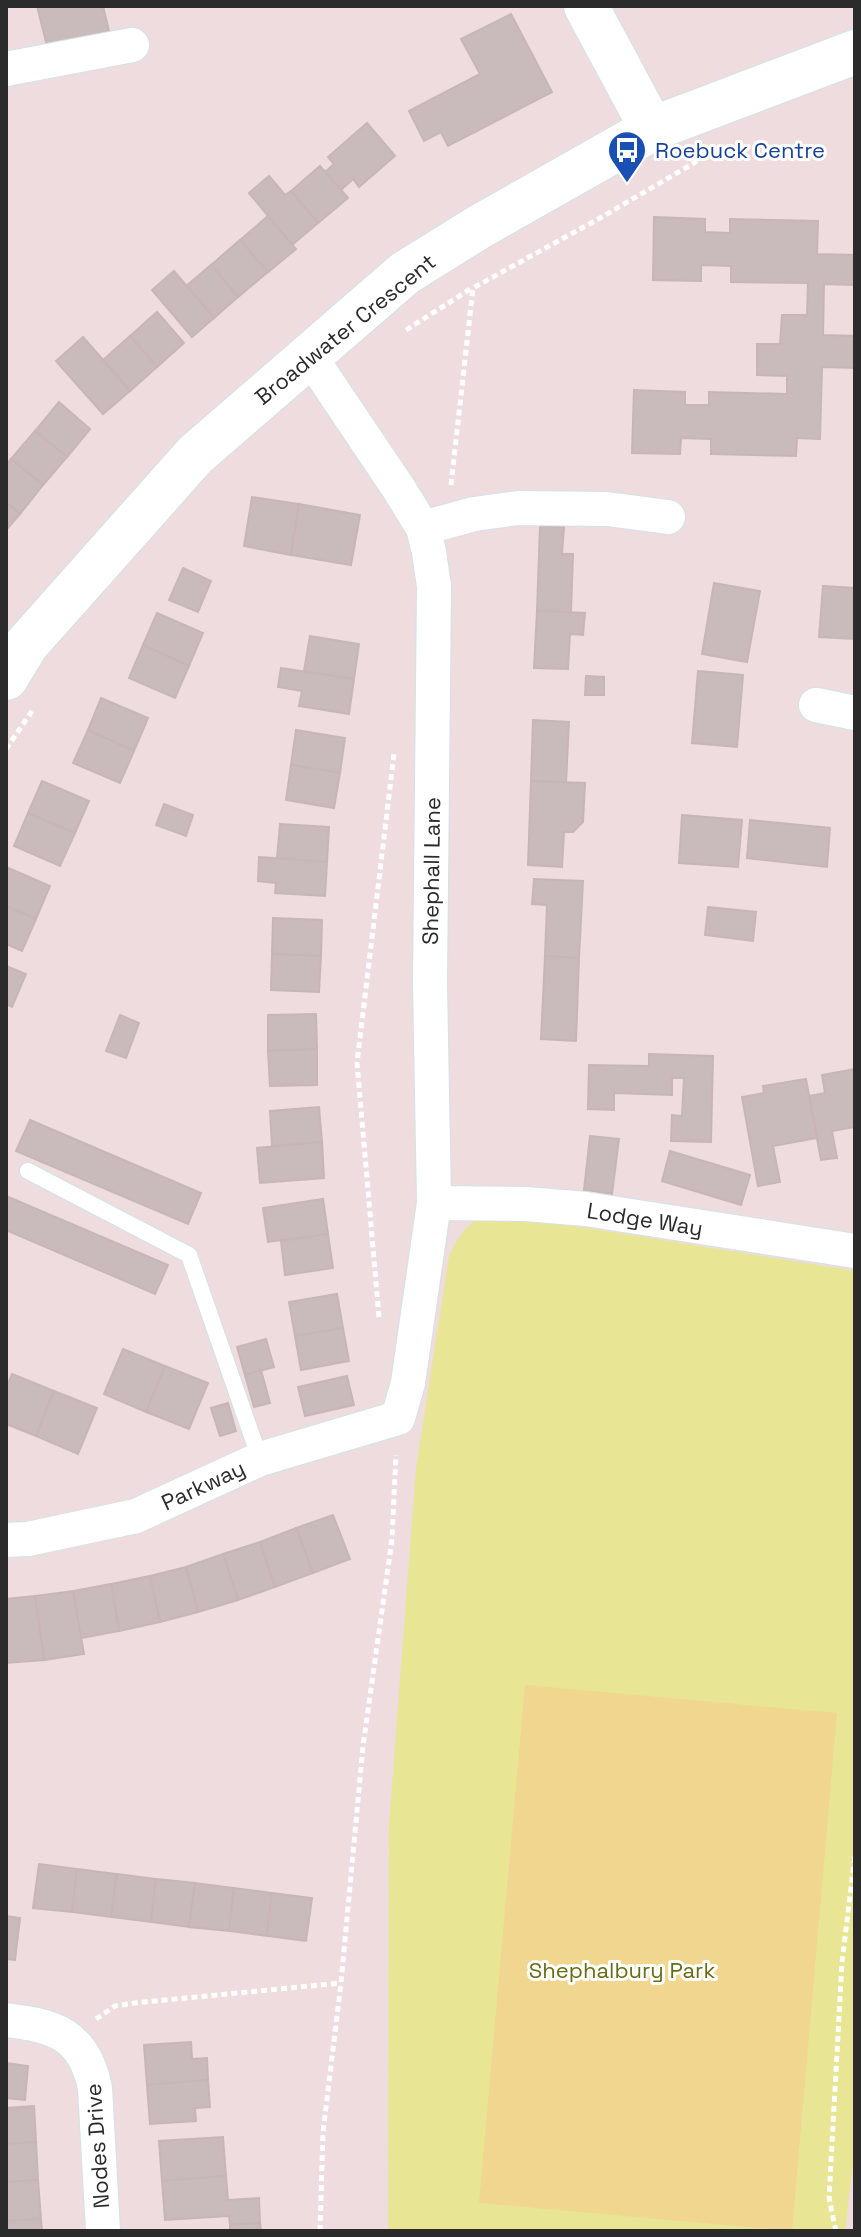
<svg xmlns="http://www.w3.org/2000/svg" width="861" height="2237" font-family="'Space Grotesk',sans-serif">
<rect width="100%" height="100%" fill="#eedcde"/>
<path fill="#e8e595" d="M501,1214L855,1271V2146L845,2231H388L389,1825L416,1468L449,1256C455,1242 465,1225 480,1218C485,1216 494,1216 501,1214Z"/>
<path fill="#f0d68f" d="M525,1685L837,1713L792,2231L479,2203Z"/>
<g fill="#c9bbbc" stroke="#c9b5b6" stroke-width="2">
<path d="M37,6H103L109,31L47,46Z"/>
<path d="M511,14L552,92L448,146L441,132L424,141L409,111L480,74L461,39Z"/>
<path d="M367,123L395,156L359,187L353,179L341,190L325,172L334,164L328,157Z"/>
<path d="M320,166L348,198L318,223L291,191Z"/>
<path d="M269,176L285,195L291,191L318,223L292,245L249,193Z"/>
<path d="M268,216L296,249L268,272L240,240Z"/>
<path d="M654,217L705,219V232L730,233V219L818,221L817,254L855,255V285L824,284L823,335L855,336V368L822,367L820,439L797,438L796,456L711,454V439L681,438L680,454L632,453L634,390L685,392V405H709V392L787,394V376L757,375V344H780L782,315H807L808,283L731,282V266L701,265V281L653,280Z"/>
<path d="M240,240L268,272L238,297L211,265Z"/>
<path d="M211,265L238,297L214,318L186,286Z"/>
<path d="M174,271L214,318L192,337L152,290Z"/>
<path d="M157,312L184,343L157,367L130,336Z"/>
<path d="M130,336L157,367L130,391L103,360Z"/>
<path d="M83,337L130,391L103,414L56,361Z"/>
<path d="M59,402L90,429L67,457L35,431Z"/>
<path d="M35,431L67,457L43,485L11,459Z"/>
<path d="M11,459L43,485L20,514L6,502V465Z"/>
<path d="M252,497L299,504L291,555L244,546Z"/>
<path d="M6,502L20,514L6,530Z"/>
<path d="M299,504L360,515L351,565L291,555Z"/>
<path d="M540,526L564,527L562,554H573L571,612L537,611Z"/>
<path d="M183,568L211,581L198,612L169,600Z"/>
<path d="M714,583L760,591L747,662L702,654Z"/>
<path d="M823,586L855,588V639L819,637Z"/>
<path d="M537,611L585,613L583,635L570,634L568,669L534,668Z"/>
<path d="M157,613L203,633L189,666L143,645Z"/>
<path d="M310,636L359,644L354,679L304,671Z"/>
<path d="M143,645L189,666L175,698L129,678Z"/>
<path d="M281,668L354,679L349,714L299,706L302,691L278,687Z"/>
<path d="M698,671L743,675L737,747L692,743Z"/>
<path d="M586,676L604,677V695H585Z"/>
<path d="M101,698L148,718L134,751L88,730Z"/>
<path d="M533,720L569,722L566,783L531,781Z"/>
<path d="M88,730L134,751L120,783L73,763Z"/>
<path d="M296,730L345,738L340,773L291,765Z"/>
<path d="M291,765L340,773L334,808L286,800Z"/>
<path d="M42,781L89,801L75,833L28,813Z"/>
<path d="M531,781L585,783L583,822L573,832H564L562,867L528,865Z"/>
<path d="M164,804L193,815L186,836L156,825Z"/>
<path d="M28,813L75,833L60,866L14,846Z"/>
<path d="M682,815L742,820L738,867L679,863Z"/>
<path d="M750,820L830,828L827,867L747,858Z"/>
<path d="M280,824L329,827L327,862L277,858Z"/>
<path d="M259,857L327,862L325,896L275,893L276,883L258,881Z"/>
<path d="M6,867L50,886L36,919L6,906Z"/>
<path d="M534,879L583,881L579,958L545,956L547,905L532,904Z"/>
<path d="M6,906L36,919L22,951L6,944Z"/>
<path d="M708,907L756,912L753,941L705,935Z"/>
<path d="M273,918L322,920L321,956L272,954Z"/>
<path d="M272,954L321,956L319,992L271,990Z"/>
<path d="M545,956L579,958L576,1041L541,1039Z"/>
<path d="M6,966L26,974L12,1007L6,1004Z"/>
<path d="M316,1014L317,1049L268,1051V1015Z"/>
<path d="M120,1015L139,1023L126,1058L106,1051Z"/>
<path d="M317,1049V1085L270,1086L268,1051Z"/>
<path d="M649,1054L713,1056L711,1142L671,1141L672,1115L682,1116L684,1078H672V1095L614,1093V1110L588,1109L589,1065L649,1066Z"/>
<path d="M855,1069V1127L832,1131L837,1158L821,1160L809,1096L825,1093L822,1075Z"/>
<path d="M806,1079L817,1138L773,1146L780,1182L758,1186L742,1097L764,1093L763,1086Z"/>
<path d="M319,1107L322,1142L272,1146L270,1111Z"/>
<path d="M30,1120L201,1193L188,1224L16,1151Z"/>
<path d="M590,1136L619,1139L612,1194L584,1190Z"/>
<path d="M322,1142L324,1178L260,1183L257,1148Z"/>
<path d="M670,1151L750,1175L741,1205L662,1181Z"/>
<path d="M6,1196L168,1265L155,1294L6,1230Z"/>
<path d="M323,1199L328,1234L268,1242L263,1208Z"/>
<path d="M328,1234L333,1268L285,1275L281,1241Z"/>
<path d="M337,1294L343,1328L295,1336L289,1302Z"/>
<path d="M343,1328L349,1361L301,1370L295,1336Z"/>
<path d="M266,1339L274,1367L245,1375L237,1347Z"/>
<path d="M123,1349L165,1366L146,1412L104,1394Z"/>
<path d="M165,1366L208,1383L189,1429L146,1412Z"/>
<path d="M261,1370L270,1403L254,1407L245,1375Z"/>
<path d="M12,1374L54,1391L36,1436L6,1424V1389Z"/>
<path d="M347,1376L354,1405L305,1416L298,1387Z"/>
<path d="M54,1391L97,1408L78,1454L36,1436Z"/>
<path d="M228,1403L236,1431L220,1436L211,1408Z"/>
<path d="M333,1515L350,1559L313,1573L296,1528Z"/>
<path d="M296,1528L313,1573L275,1587L260,1542Z"/>
<path d="M260,1542L275,1587L238,1600L223,1554Z"/>
<path d="M223,1554L238,1600L198,1612L186,1567Z"/>
<path d="M186,1567L198,1612L160,1622L150,1576Z"/>
<path d="M150,1576L160,1622L119,1631L111,1584Z"/>
<path d="M111,1584L119,1631L81,1638L73,1591Z"/>
<path d="M73,1591L84,1654L44,1660L35,1596Z"/>
<path d="M35,1596L44,1660L6,1663V1599Z"/>
<path d="M39,1864L77,1869L72,1912L33,1908Z"/>
<path d="M77,1869L117,1874L111,1917L72,1912Z"/>
<path d="M117,1874L156,1879L151,1922L111,1917Z"/>
<path d="M156,1879L195,1883L189,1927L151,1922Z"/>
<path d="M195,1883L234,1888L229,1931L189,1927Z"/>
<path d="M234,1888L272,1893L267,1936L229,1931Z"/>
<path d="M272,1893L312,1898L306,1941L267,1936Z"/>
<path d="M6,1916L20,1918L15,1960L6,1959Z"/>
<path d="M191,2042L192,2059L207,2058L208,2080L147,2085L144,2045Z"/>
<path d="M6,2063L28,2066L25,2100L6,2098Z"/>
<path d="M208,2080L210,2107L195,2108L196,2121L150,2124L147,2085Z"/>
<path d="M34,2106L36,2142L6,2144V2108Z"/>
<path d="M223,2137L226,2176L162,2181L159,2141Z"/>
<path d="M36,2142L38,2180L6,2182V2144Z"/>
<path d="M226,2176L228,2200L259,2198L260,2223L230,2225L229,2216L165,2220L162,2181Z"/>
<path d="M38,2180L41,2219L6,2221V2182Z"/>
<path d="M41,2219L42,2231H6V2221Z"/>
<path d="M260,2223L261,2231H230V2225Z"/>
</g>
<g fill="none" stroke-linecap="round" stroke-linejoin="round">
<g stroke="#d1e3e5" stroke-width="18">
<path id="lane" d="M28,1171L189,1255L260,1459"/>
</g>
<g stroke="#d1e3e5" stroke-width="36">
<g id="street">
<path d="M6,69L132,45"/>
<path d="M423,528L474,514L518,508L607,509L668,517"/>
<path d="M816,705L855,713"/>
<path d="M434,1203L526,1204L586,1209L855,1251"/>
<path d="M6,1540L28,1539L136,1516L260,1459L398,1418L408,1383L434,1203L430,983L434,586L429,552L423,528L399,489L309,355"/>
<path d="M6,2020C55,2026 84,2034 95,2088L103,2231"/>
</g>
</g>
<g stroke="#d1e3e5" stroke-width="46">
<g id="secondary">
<path d="M586,6L652,129"/>
<path d="M6,678L26,645L195,455L405,273L479,227L652,129L855,52"/>
</g>
</g>
<g stroke="#fff" stroke-width="5" stroke-dasharray="6 4" stroke-linecap="butt">
<path d="M406,330L472,288"/>
<path d="M451,485L473,288L600,218L706,156"/>
<path d="M6,749L32,711"/>
<path d="M379,1317L357,1063L394,754"/>
<path d="M96,2019L115,2006L134,2003L341,1983"/>
<path d="M320,2231L323,2132L341,1983L363,1746L392,1539L396,1455"/>
<path d="M836,2231L829,2198L842,1962L855,1855"/>
</g>
<use href="#lane" stroke="#fff" stroke-width="16"/>
<use href="#street" stroke="#fff" stroke-width="34"/>
<use href="#secondary" stroke="#fff" stroke-width="44"/>
</g>
<defs>
<g id="bus-pin" transform="scale(2)"><path d="M0 17L-7.5 6A9.5 9.5 0 1 1 7.5 6Z" fill="#1a4fb4" stroke="#fff"/><path d="M-5-6H5V4H4V6H2V4H-2V6H-4V4H-5ZM-3.5-4V0h7V-4ZM-3.5 1.2v1.5H-2V1.2ZM2 1.2v1.5H3.5V1.2Z" fill="#fff"/></g>
</defs>
<g fill-rule="evenodd">
<use href="#bus-pin" x="627" y="150"/>
</g>
<g text-anchor="middle" dominant-baseline="central" stroke-width="6" stroke-linejoin="round" paint-order="stroke">
<g font-size="22" fill="#164399" stroke="#fff" text-anchor="start">
<text x="655" y="150">Roebuck Centre</text>
</g>
<g font-size="22" fill="#2b2b2b" stroke="#fff">
<text transform="translate(345 329) rotate(-39)">Broadwater Crescent</text>
<text transform="translate(431 871) rotate(-89)">Shephall Lane</text>
<text transform="translate(645 1219) rotate(9)">Lodge Way</text>
<text transform="translate(203 1485) rotate(-25)">Parkway</text>
<text transform="translate(97 2146) rotate(-94)">Nodes Drive</text>
</g>
<g font-size="22" fill="#666e15" stroke="#fff">
<text x="622" y="1970">Shephalbury Park</text>
</g>
</g>
<rect width="861" height="2237" fill="none" stroke="#2b2b2b" stroke-width="16"/>
</svg>
